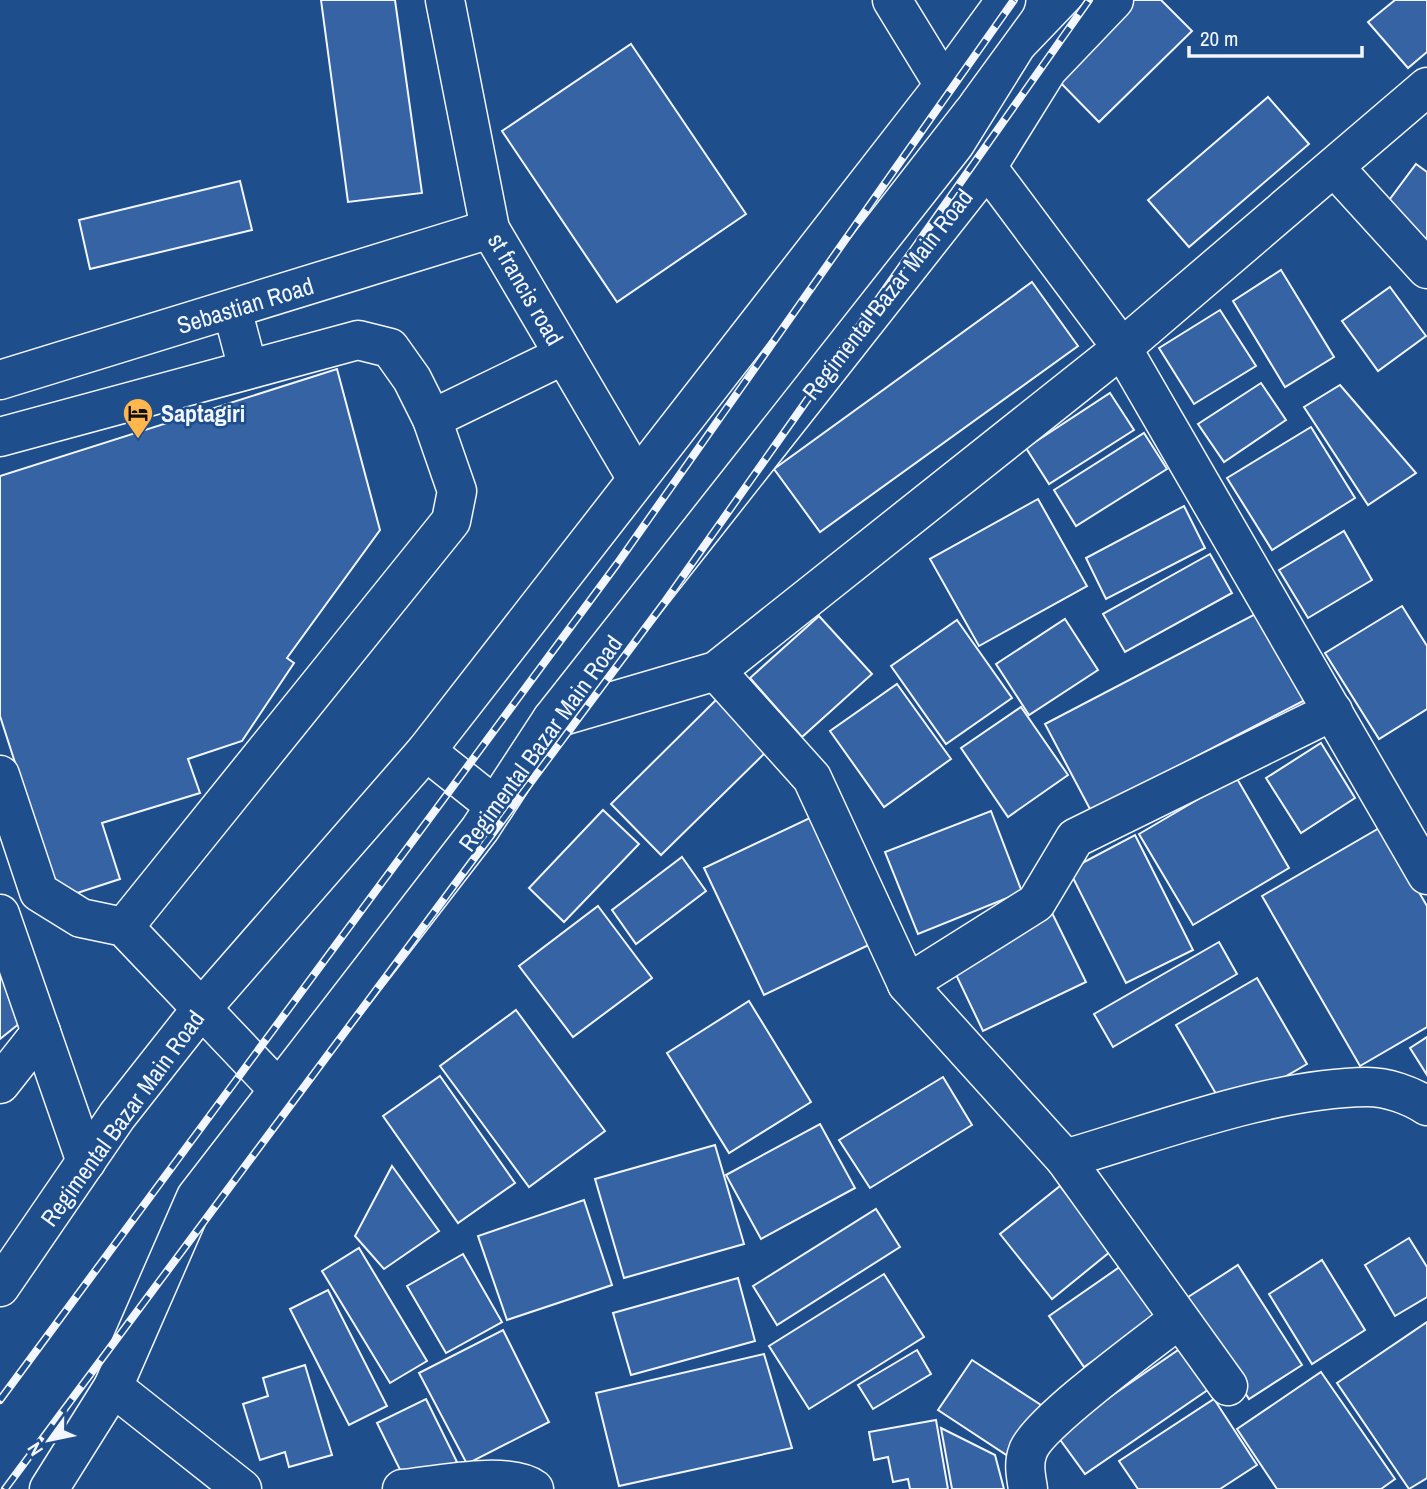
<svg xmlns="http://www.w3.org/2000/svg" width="1427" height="1489" font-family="'Archivo Narrow',sans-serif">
<rect width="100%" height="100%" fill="#1f4e8c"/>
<g fill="#3563a3" stroke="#f2f6ff" stroke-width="2">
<path d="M321,0H395L422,193L348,202Z"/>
<path d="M1122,0H1161L1192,31L1099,122L1050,72Z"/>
<path d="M1395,0H1427V52L1408,68L1368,22Z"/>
<path d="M631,44L746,214L617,302L502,131Z"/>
<path d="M1268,97L1309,144L1189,247L1148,200Z"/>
<path d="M1416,164L1427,172V246L1381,211Z"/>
<path d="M240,181L252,230L90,269L79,220Z"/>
<path d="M1281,270L1334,357L1285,387L1233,301Z"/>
<path d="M1032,282L1078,346L820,532L774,469Z"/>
<path d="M1390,287L1426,336L1378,371L1342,321Z"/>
<path d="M1220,310L1256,366L1194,404L1159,348Z"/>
<path d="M337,369L380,530L287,658L294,663L242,741L188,759L200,793L102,823L120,879L59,899L0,716V476Z"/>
<path d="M1261,383L1286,420L1224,462L1198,424Z"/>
<path d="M1340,385L1416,473L1368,505L1304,407Z"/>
<path d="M1110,393L1134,430L1049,484L1026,448Z"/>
<path d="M1311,427L1355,498L1272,550L1227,478Z"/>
<path d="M1144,433L1167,469L1076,526L1054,490Z"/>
<path d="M1038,499L1087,586L979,646L930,559Z"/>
<path d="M1184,506L1205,548L1106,599L1086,558Z"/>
<path d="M1344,531L1372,580L1308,618L1279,570Z"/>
<path d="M1210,554L1232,593L1125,652L1103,614Z"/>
<path d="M1402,606L1427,646V709L1379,739L1325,653Z"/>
<path d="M1263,610L1309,698L1091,811L1045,724Z"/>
<path d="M819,616L872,674L802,737L750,678Z"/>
<path d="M1065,619L1098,670L1029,715L996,664Z"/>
<path d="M957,620L1012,698L946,744L891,666Z"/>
<path d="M897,684L951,759L884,807L830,731Z"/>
<path d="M717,699L768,750L661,855L611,804Z"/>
<path d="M1021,707L1068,775L1008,817L961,748Z"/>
<path d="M1321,743L1355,798L1301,833L1266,778Z"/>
<path d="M1236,777L1289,868L1193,925L1139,834Z"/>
<path d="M603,810L639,844L564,922L529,888Z"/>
<path d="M991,811L1022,892L918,934L885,852Z"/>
<path d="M814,816L875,942L764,995L704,868Z"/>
<path d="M1381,827L1427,906V1027L1360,1066L1262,896Z"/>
<path d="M1135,835L1193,950L1126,983L1069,870Z"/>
<path d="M682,857L706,891L636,944L612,910Z"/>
<path d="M598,906L652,978L573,1037L519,966Z"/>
<path d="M1052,913L1086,982L983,1031L950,962Z"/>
<path d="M1219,942L1237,974L1113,1047L1094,1014Z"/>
<path d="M0,954L25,1019L0,1039Z"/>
<path d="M1257,978L1307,1064L1226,1111L1176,1025Z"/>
<path d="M749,1001L811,1102L729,1153L667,1053Z"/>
<path d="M516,1010L605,1131L529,1187L440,1066Z"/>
<path d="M1427,1037V1075L1410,1048Z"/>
<path d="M440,1076L515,1183L458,1223L383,1116Z"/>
<path d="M943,1077L972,1125L870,1188L839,1140Z"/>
<path d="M820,1124L855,1188L761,1239L726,1175Z"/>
<path d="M715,1145L744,1244L624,1278L595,1179Z"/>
<path d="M392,1166L439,1231L384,1269L355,1236Z"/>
<path d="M1060,1186L1111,1251L1052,1299L1000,1234Z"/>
<path d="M584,1200L612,1285L507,1320L478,1236Z"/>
<path d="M876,1209L900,1247L777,1325L753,1286Z"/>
<path d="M1409,1238L1427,1267V1297L1395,1316L1365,1265Z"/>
<path d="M359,1248L427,1361L390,1383L322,1271Z"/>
<path d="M463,1254L502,1322L446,1353L407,1286Z"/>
<path d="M1322,1260L1365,1330L1312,1364L1269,1294Z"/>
<path d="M1238,1265L1302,1365L1249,1399L1185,1299Z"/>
<path d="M1121,1266L1157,1318L1084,1367L1049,1316Z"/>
<path d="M884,1274L924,1337L809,1409L769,1346Z"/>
<path d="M738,1278L755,1341L631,1375L613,1313Z"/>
<path d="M328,1290L387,1406L349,1425L290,1309Z"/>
<path d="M1427,1322V1478L1409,1489L1337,1383Z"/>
<path d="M503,1330L549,1422L467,1464L419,1373Z"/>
<path d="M1184,1346L1212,1387L1085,1474L1056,1434Z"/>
<path d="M917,1350L931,1374L873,1409L858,1385Z"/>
<path d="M764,1354L792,1448L619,1486L596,1393Z"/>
<path d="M972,1360L1041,1405L1008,1456L938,1410Z"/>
<path d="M305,1365L332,1455L289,1467L285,1452L260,1460L243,1404L268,1396L263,1378Z"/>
<path d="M1321,1372L1395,1479L1381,1489H1277L1237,1429Z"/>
<path d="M426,1399L457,1462L408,1486L377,1423Z"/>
<path d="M1214,1399L1257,1465L1220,1489H1138L1119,1461Z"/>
<path d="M936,1420L948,1489H910L908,1479L893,1482L888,1457L874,1460L869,1432Z"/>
<path d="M941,1428L995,1455L1004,1489H952Z"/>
</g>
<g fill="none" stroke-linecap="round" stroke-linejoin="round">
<g stroke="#f2f6ff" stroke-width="41">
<g id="minor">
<path d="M445,0L490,229L637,479"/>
<path d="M892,0L944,85"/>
<path d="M987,167L1122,348L1427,875"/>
<path d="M1335,168L1427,269"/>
<path d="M232,309L248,369"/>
<path d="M0,380L490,229"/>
<path d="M432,419L564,355"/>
<path d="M0,437L358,340L390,348L412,379L432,419L457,491L451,521L124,927"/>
<path d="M716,671L812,778L907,984L1065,1159C1158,1132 1271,1088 1367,1087C1387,1087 1410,1095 1427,1106"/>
<path d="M552,719L716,671L1122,348L1427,87"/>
<path d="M0,775L39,892L81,918L124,927L279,1090"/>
<path d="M0,914L86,1162"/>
<path d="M907,984L1036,903L1075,838L1333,711"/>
<path d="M0,1084L41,1032"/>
<path d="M1065,1159L1228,1386"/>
<path d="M113,1387L242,1489"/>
<path d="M402,1489C434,1486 509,1470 534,1489"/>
<path d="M1028,1489C1026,1476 1023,1464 1028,1451C1038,1423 1150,1342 1179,1319"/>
</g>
</g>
<g stroke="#f2f6ff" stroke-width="41">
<g id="major">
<path d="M426,751L495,806"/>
<path d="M0,1287L117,1116L202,1008L426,751L944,85L1006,0"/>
<path d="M49,1489L113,1387L196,1197L480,829L552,719L987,167L1048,69L1114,0"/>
</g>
</g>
<use href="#minor" stroke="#1f4e8c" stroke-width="38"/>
<use href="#major" stroke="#1f4e8c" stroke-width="38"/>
<g stroke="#f2f6ff" stroke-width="8">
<g id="rail">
<path d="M0,1400L617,564L1014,0"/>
<path d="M5,1489L664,603L1089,0"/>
</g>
</g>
<use href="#rail" stroke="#1f4e8c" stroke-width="5" stroke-dasharray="16" stroke-linecap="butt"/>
</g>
<defs>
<g id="hotel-pin" transform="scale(1.575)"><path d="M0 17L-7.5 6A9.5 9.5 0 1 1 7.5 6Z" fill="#ffb74d" stroke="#1f4e8c"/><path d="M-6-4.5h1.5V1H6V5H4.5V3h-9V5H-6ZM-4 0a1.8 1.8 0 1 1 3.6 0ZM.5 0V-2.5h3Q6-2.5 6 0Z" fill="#111"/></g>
</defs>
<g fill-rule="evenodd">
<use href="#hotel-pin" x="138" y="413"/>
</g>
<g text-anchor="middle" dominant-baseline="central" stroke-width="5" stroke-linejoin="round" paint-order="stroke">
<g font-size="24" fill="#f2f6ff" stroke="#1f4e8c">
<text transform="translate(526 289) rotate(60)">st francis road</text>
<text transform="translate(887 294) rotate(-52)">Regimental Bazar Main Road</text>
<text transform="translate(245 305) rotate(-17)">Sebastian Road</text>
<text transform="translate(540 743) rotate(-54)">Regimental Bazar Main Road</text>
<text transform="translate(122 1118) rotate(-54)">Regimental Bazar Main Road</text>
</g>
<g font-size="24" font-weight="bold" fill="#f2f6ff" stroke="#1f4e8c" text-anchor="start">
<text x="161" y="413">Saptagiri</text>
</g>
</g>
<g transform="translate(49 1440) rotate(237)" stroke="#1f4e8c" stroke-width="5" paint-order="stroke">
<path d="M0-5L12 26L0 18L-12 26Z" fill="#f2f6ff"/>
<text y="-10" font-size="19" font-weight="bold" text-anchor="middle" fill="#f2f6ff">N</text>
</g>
<path d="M1189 46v10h173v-10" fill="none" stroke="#f2f6ff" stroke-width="3.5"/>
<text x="1200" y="46" font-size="21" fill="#f2f6ff" stroke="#1f4e8c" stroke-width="5" paint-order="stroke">20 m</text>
</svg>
